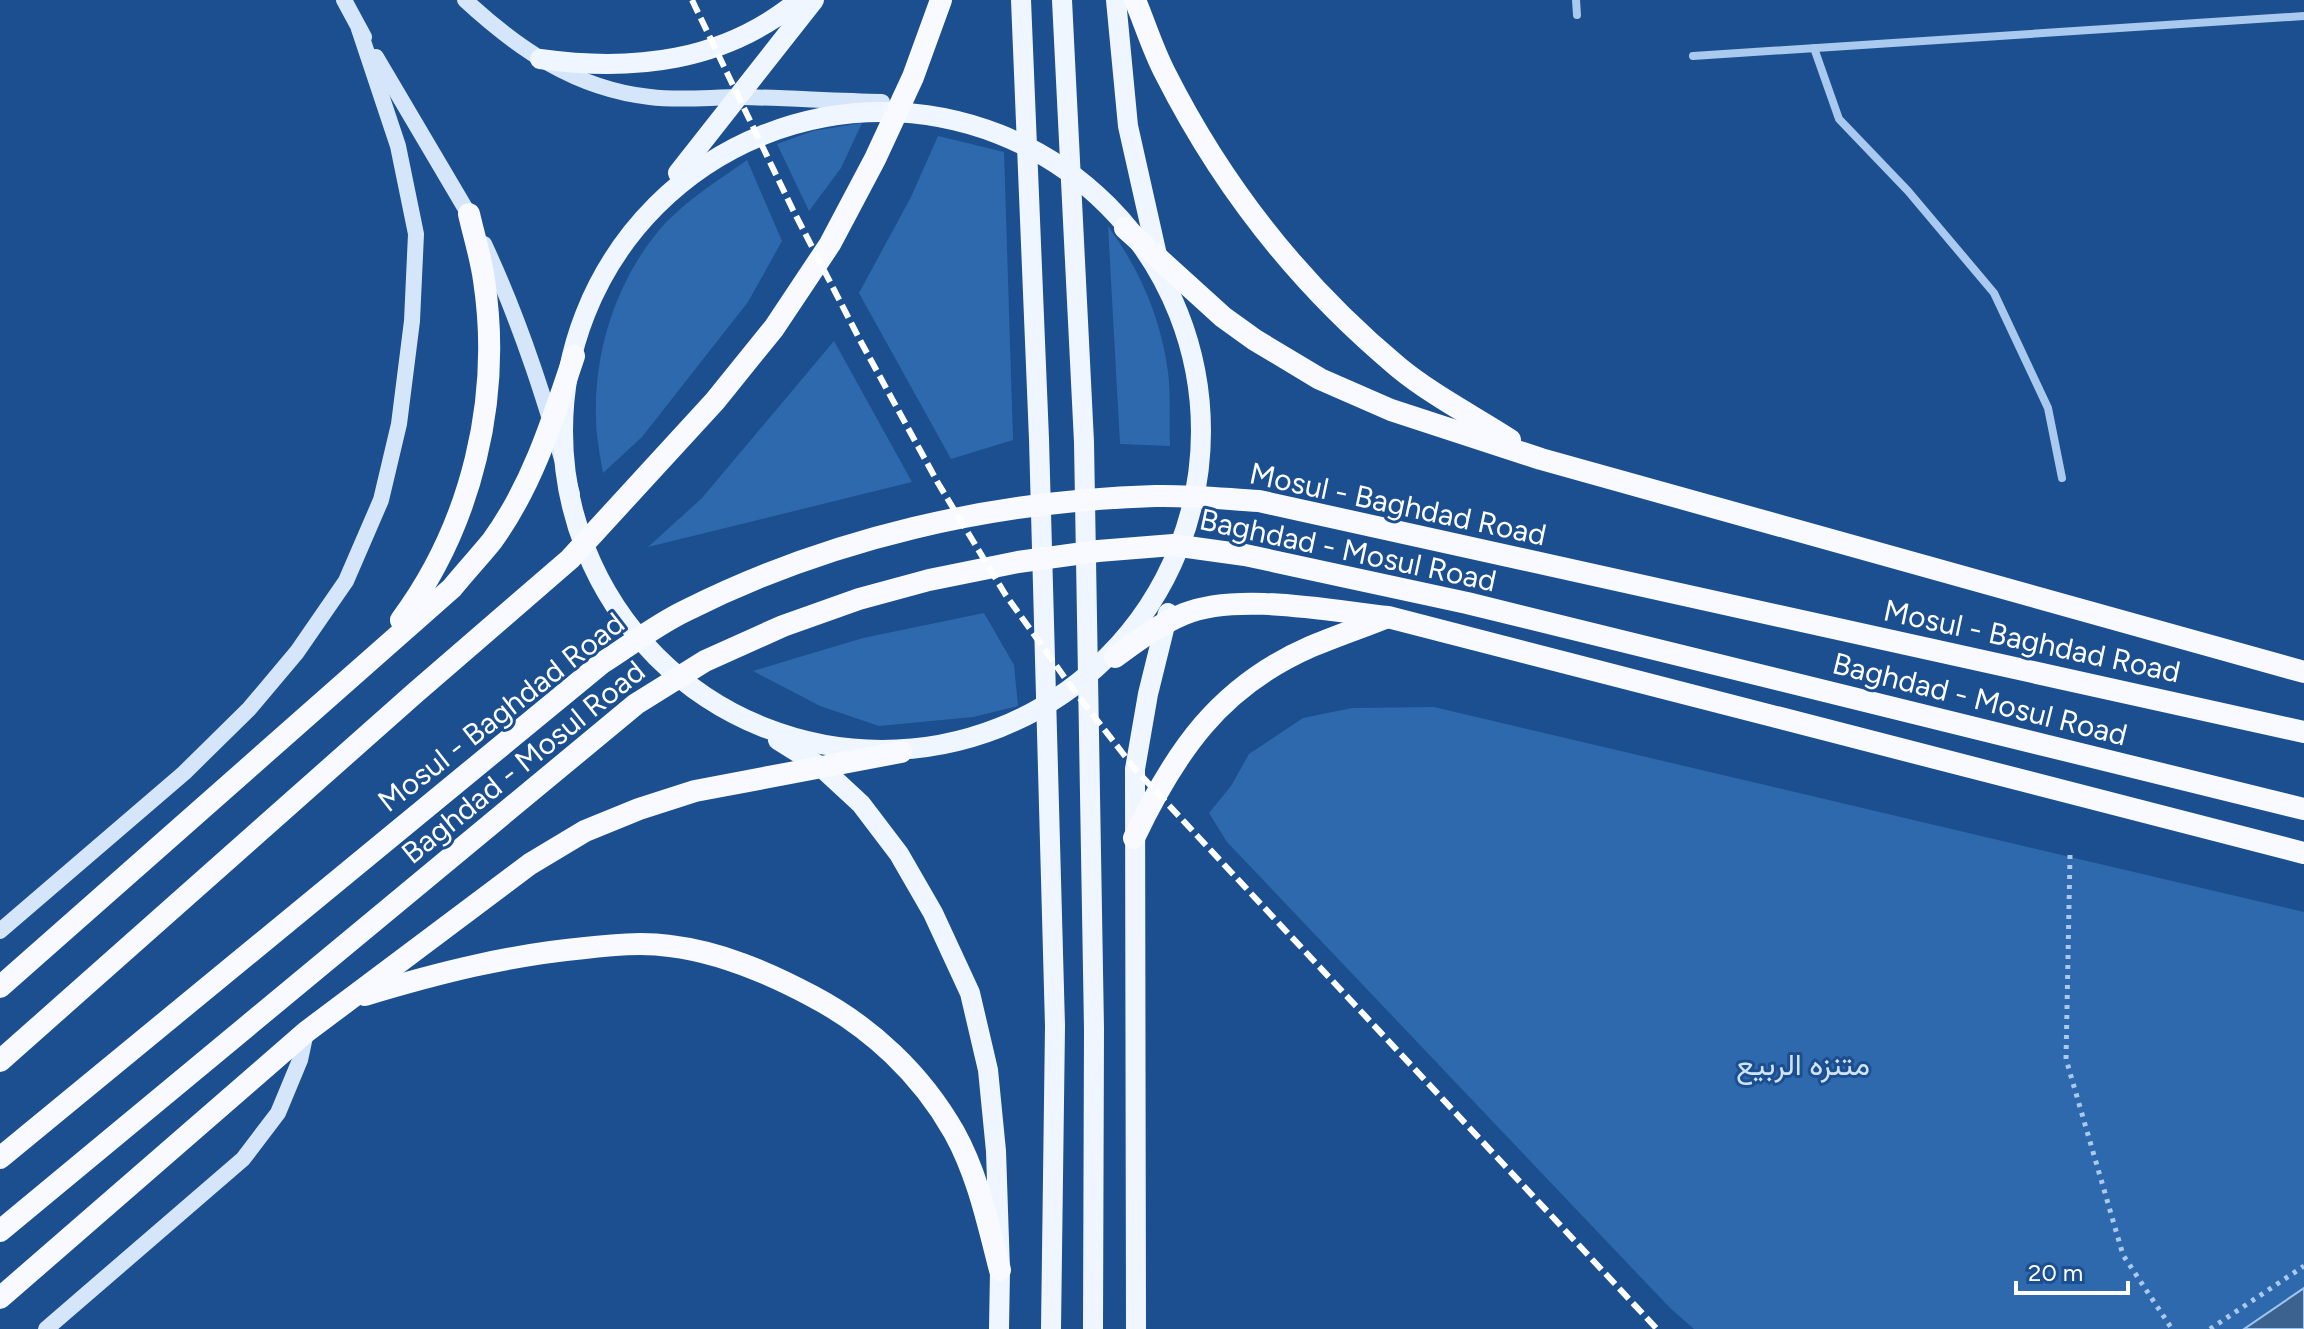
<svg xmlns="http://www.w3.org/2000/svg" width="2304" height="1329" font-family="Figtree,Vazirmatn,sans-serif">
<rect width="100%" height="100%" fill="#1b4f8f"/>
<g fill="#2e69ad">
<path d="M862,123L841,168L809,211L777,144L813,131Z"/>
<path d="M938,136L1004,152L1013,440L951,459L859,293L911,197Z"/>
<path d="M747,160L782,241L748,302L642,437L603,473C600,455 596,436 596,418C594,353 615,285 656,234C680,204 716,182 747,160Z"/>
<path d="M1108,226C1140,270 1161,318 1168,372C1171,396 1169,422 1170,446L1120,444Z"/>
<path d="M834,341L912,482L648,547L702,498Z"/>
<path d="M984,613L1014,665L1018,706L973,717L879,726L820,706L753,671L863,638Z"/>
<path d="M1434,707L2304,912V1329H1694L1670,1308L1227,842L1209,813L1231,786L1249,754L1303,718L1352,708Z"/>
</g>
<path fill="#3c6290" stroke="#9cc4f0" stroke-width="2" d="M2304,1288V1329H2244Z"/>
<g fill="none" stroke-linecap="round" stroke-linejoin="round">
<g stroke="#a9c9ee" stroke-width="5" stroke-dasharray="4 6" stroke-linecap="butt">
<path d="M2070,855L2066,1059L2123,1255L2172,1329"/>
<path d="M2210,1329L2304,1266"/>
</g>
<g stroke="#a9c9ee" stroke-width="8">
<path d="M1576,0L1577,15"/>
<path d="M1814,48L1839,119L1908,191L1994,293L2048,408L2062,478"/>
<path d="M1693,56L2304,16"/>
</g>
<g stroke="#d6e6fa" stroke-width="16">
<path d="M344,0L364,37"/>
<path d="M465,0C518,49 576,89 650,97C680,101 711,97 741,97C788,98 835,101 882,102"/>
<path d="M376,57L474,223"/>
<path d="M484,244C522,325 548,409 572,494"/>
<path d="M0,931L184,773L249,709L297,652L346,581L381,500L399,424L412,321L416,234L398,146L359,29"/>
<path d="M46,1329L243,1159L278,1113L300,1060L306,1032"/>
</g>
<g stroke="#f0f6ff" stroke-width="20">
<path d="M1021,0L1039,439L1055,1026L1051,1329"/>
<path d="M1062,0L1084,442L1094,1029L1093,1329"/>
<path d="M1116,0L1128,126L1159,264"/>
<path d="M540,59C633,72 724,62 799,0"/>
<circle cx="882" cy="431" r="319"/>
<path d="M678,173L814,0"/>
<path d="M778,740L821,767L861,804L899,854L933,913L970,993L988,1070L996,1151L1000,1270L999,1329"/>
<path d="M1136,1329L1135,769L1148,694L1168,613"/>
</g>
<g stroke="#f8faff" stroke-width="22">
<path d="M1135,0C1145,24 1153,50 1165,73C1222,186 1301,286 1398,367C1432,395 1473,416 1510,440"/>
<path d="M1125,228L1223,317L1255,340L1320,379L1391,410L1541,459L2304,672"/>
<path d="M401,620C472,524 502,398 484,280C481,258 474,236 469,214"/>
<path d="M1115,657C1137,641 1158,625 1184,614C1237,592 1331,611 1388,617L2304,853"/>
<path d="M1134,838C1175,752 1219,687 1310,647C1334,637 1360,628 1385,618"/>
<path d="M0,987L452,588C465,572 479,557 492,541C532,486 553,419 574,356"/>
<path d="M365,995C438,973 509,955 585,948C612,945 642,942 670,946C720,952 767,972 812,996C871,1027 921,1074 954,1132C978,1175 988,1224 1000,1270"/>
<path d="M0,1061L415,693L570,559L715,401L774,328L830,244L875,159L913,77L941,0"/>
<path d="M0,1158L602,663C629,646 656,625 685,611C830,538 993,501 1155,496C1189,495 1225,499 1259,501L2304,732"/>
<path d="M0,1231L636,704L705,661L783,626L859,599L929,580L1018,562L1098,551L1173,545L1245,555L1467,603L2304,809"/>
<path d="M0,1298L306,1032L530,864L585,831L639,809L695,791L901,752"/>
</g>
<path stroke="#fff" stroke-width="6" stroke-dasharray="14 6" stroke-linecap="butt" d="M692,0L793,210L861,342L938,483L1005,594L1075,692L1135,769L1657,1329"/>
</g>
<g text-anchor="middle" dominant-baseline="central" stroke-width="6" stroke-linejoin="round" paint-order="stroke">
<g font-size="30" fill="#fff" stroke="#1b4f8f">
<text transform="translate(1398 504) rotate(12)">Mosul - Baghdad Road</text>
<text transform="translate(1348 550) rotate(12)">Baghdad - Mosul Road</text>
<text transform="translate(2032 641) rotate(12)">Mosul - Baghdad Road</text>
<text transform="translate(1980 699) rotate(14)">Baghdad - Mosul Road</text>
<text transform="translate(501 712) rotate(-38)">Mosul - Baghdad Road</text>
<text transform="translate(523 762) rotate(-39)">Baghdad - Mosul Road</text>
</g>
<g font-size="30" fill="#cfe3fa" stroke="#1b4f8f">
<text x="1803" y="1064">متنزه الربيع</text>
</g>
</g>
<path d="M2016 1281v12h112v-12" fill="none" stroke="#ffffff" stroke-width="4"/>
<text x="2028" y="1281" font-size="24" fill="#ffffff" stroke="#1b4f8f" stroke-width="6" paint-order="stroke">20 m</text>
</svg>
